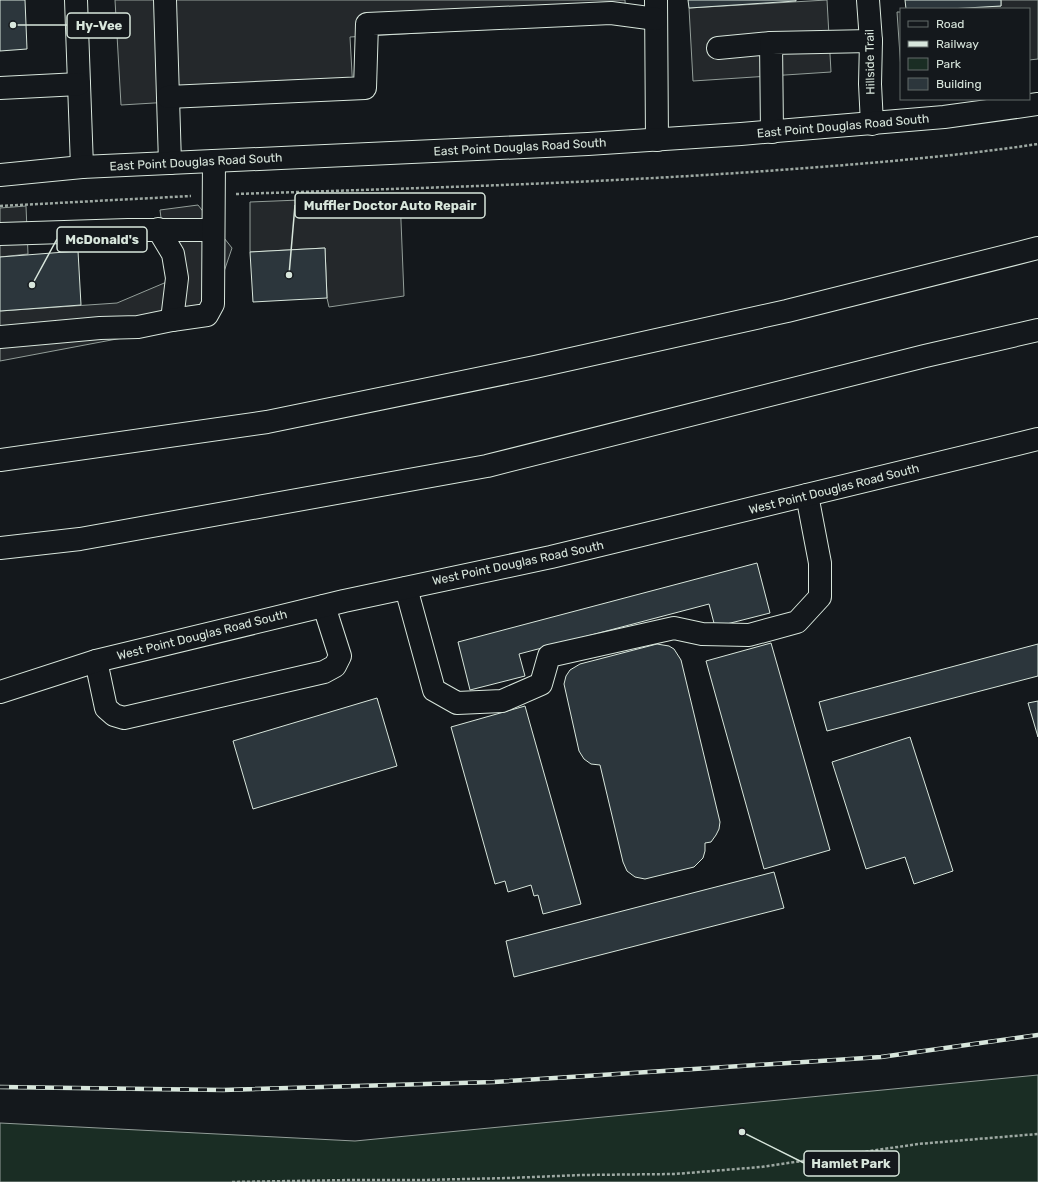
<svg xmlns="http://www.w3.org/2000/svg" width="1038" height="1182" font-family="Rubik,sans-serif">
<rect width="100%" height="100%" fill="#14181c"/>
<path fill="#1a2d24" stroke="#939e99" d="M1038,1075V1182H0V1123L355,1141Z"/>
<g fill="#24282b" stroke="#939e99">
<path d="M115,0H625L626,21L350,37L353,91L121,105Z"/>
<path d="M827,0L831,72L693,81L689,8Z"/>
<path d="M1001,0H1038V59L1029,60V9H949L1001,6Z"/>
<path d="M897,12H901V70Z"/>
<path d="M400,196L404,296L329,307L327,298L325,248L250,252V202Z"/>
<path d="M198,205L232,248L207,322L0,361V311L117,303L169,281L160,210Z"/>
<path d="M26,206L28,254L0,257V208Z"/>
</g>
<g fill="#2c363c" stroke="#d8e6dc">
<path d="M0,0H25L27,49L0,51Z"/>
<path d="M688,0H796V1L689,8Z"/>
<path d="M905,0H1001V6L949,9H906Z"/>
<path d="M325,248L327,298L253,302L250,252Z"/>
<path d="M78,251L81,305L0,311V257Z"/>
<path d="M757,563L770,613L715,627L709,604L519,654L525,676L470,690L458,642Z"/>
<path d="M771,643L830,850L764,869L706,661Z"/>
<path d="M657,644L669,646L674,649L681,660L720,822L719,829L716,835L711,842L705,843V851L703,858L694,867L645,879L635,877L627,871L623,862L600,765L591,764L584,759L579,751L564,684L566,676L570,670L580,664Z"/>
<path d="M1038,644V676L827,731L819,702Z"/>
<path d="M377,698L397,766L253,809L233,741Z"/>
<path d="M1038,701V737L1028,703Z"/>
<path d="M525,706L581,904L543,914L538,895L534,896L531,885L508,892L505,881L495,884L451,727Z"/>
<path d="M910,737L953,871L914,884L905,857L866,869L832,762Z"/>
<path d="M774,872L784,908L514,977L506,941Z"/>
</g>
<g fill="none" stroke-linecap="round" stroke-linejoin="round">
<g stroke="#d8e6dc" stroke-width="24">
<g id="minor">
<path d="M76,0L82,167"/>
<path d="M165,0L170,163"/>
<path d="M656,0L657,140"/>
<path d="M868,0L871,41L870,84L872,124"/>
<path d="M718,48L771,43"/>
<path d="M0,88L79,84"/>
<path d="M168,97L365,88L367,24L611,13L656,19"/>
<path d="M772,132L771,43L871,41"/>
<path d="M0,175L82,167L588,144L741,134L944,117L1038,104"/>
<path d="M158,229L173,254L177,278L172,320"/>
<path d="M0,234L128,230H213"/>
<path d="M0,337L100,328L138,327L172,320L207,315L213,304L214,161"/>
<path d="M406,588L434,690L457,703L502,701L541,684L549,656L674,628L702,634L749,635L797,622L820,597V563L807,495"/>
<path d="M96,661L106,708L114,715L124,718L324,672L335,666L340,656L324,606"/>
<path d="M0,692L96,661L344,601L551,557L1038,439"/>
</g>
</g>
<g stroke="#d8e6dc" stroke-width="24">
<g id="highway">
<path d="M0,460L267,422L535,367L787,311L1038,248"/>
<path d="M0,548L80,539L487,466L925,356L1038,330"/>
</g>
</g>
<g stroke="#9da8a2" stroke-width="2.5" stroke-dasharray="3 2" stroke-linecap="butt">
<path d="M236,194C422,188 608,183 793,169C875,163 957,156 1038,144"/>
<path d="M0,206L191,196"/>
<path d="M232,1182L350,1180H422L509,1178L581,1175L675,1174L761,1167L918,1144L1038,1134"/>
</g>
<use href="#minor" stroke="#14181c" stroke-width="22"/>
<use href="#highway" stroke="#14181c" stroke-width="22"/>
<g stroke="#d8e6dc" stroke-width="4.5">
<path id="rail" d="M0,1087L223,1090L494,1082L881,1057L1038,1035"/>
</g>
<use href="#rail" stroke="#14181c" stroke-width="3" stroke-dasharray="9" stroke-linecap="butt"/>
</g>
<g text-anchor="middle" dominant-baseline="central" stroke-width="3" stroke-linejoin="round" paint-order="stroke">
<g font-size="12" fill="#d8e6dc" stroke="#14181c">
<text transform="translate(870 62) rotate(-91)">Hillside Trail</text>
<text transform="translate(843 126) rotate(-5)">East Point Douglas Road South</text>
<text transform="translate(520 147) rotate(-3)">East Point Douglas Road South</text>
<text transform="translate(196 162) rotate(-3)">East Point Douglas Road South</text>
<text transform="translate(834 489) rotate(-14)">West Point Douglas Road South</text>
<text transform="translate(518 563) rotate(-12)">West Point Douglas Road South</text>
<text transform="translate(202 635) rotate(-14)">West Point Douglas Road South</text>
</g>
</g>
<path fill="none" stroke="#d8e6dc" stroke-width="1.5" d="M13 25L67 25M289 275L295 205M32 285L57 239M742 1132L804 1163"/>
<g fill="#d8e6dc" stroke="#14181c" stroke-width="1.5">
<circle cx="13" cy="25" r="4"/>
<circle cx="289" cy="275" r="4"/>
<circle cx="32" cy="285" r="4"/>
<circle cx="742" cy="1132" r="4"/>
</g>
<g fill="#14181c" stroke="#d8e6dc" stroke-width="1.5">
<rect x="67" y="13" width="63" height="25" rx="4"/>
<rect x="295" y="193" width="190" height="25" rx="4"/>
<rect x="57" y="227" width="90" height="25" rx="4"/>
<rect x="804" y="1151" width="95" height="25" rx="4"/>
</g>
<g font-size="13" text-anchor="middle" font-weight="bold" fill="#d8e6dc">
<text x="99" y="30">Hy-Vee</text>
<text x="390" y="210">Muffler Doctor Auto Repair</text>
<text x="102" y="244">McDonald's</text>
<text x="851" y="1168">Hamlet Park</text>
</g>
<rect x="900" y="8" width="130" height="92" fill="#14181c" stroke="#626a69"/>
<rect x="908" y="21" width="20" height="6" fill="#14181c" stroke="#626a69"/>
<text x="936" y="28" font-size="12" fill="#d8e6dc">Road</text>
<rect x="908" y="41" width="20" height="6" fill="#d8e6dc" stroke="#626a69"/>
<text x="936" y="48" font-size="12" fill="#d8e6dc">Railway</text>
<rect x="908" y="58" width="20" height="12" fill="#1a2d24" stroke="#626a69"/>
<text x="936" y="68" font-size="12" fill="#d8e6dc">Park</text>
<rect x="908" y="78" width="20" height="12" fill="#2c363c" stroke="#626a69"/>
<text x="936" y="88" font-size="12" fill="#d8e6dc">Building</text>
</svg>
